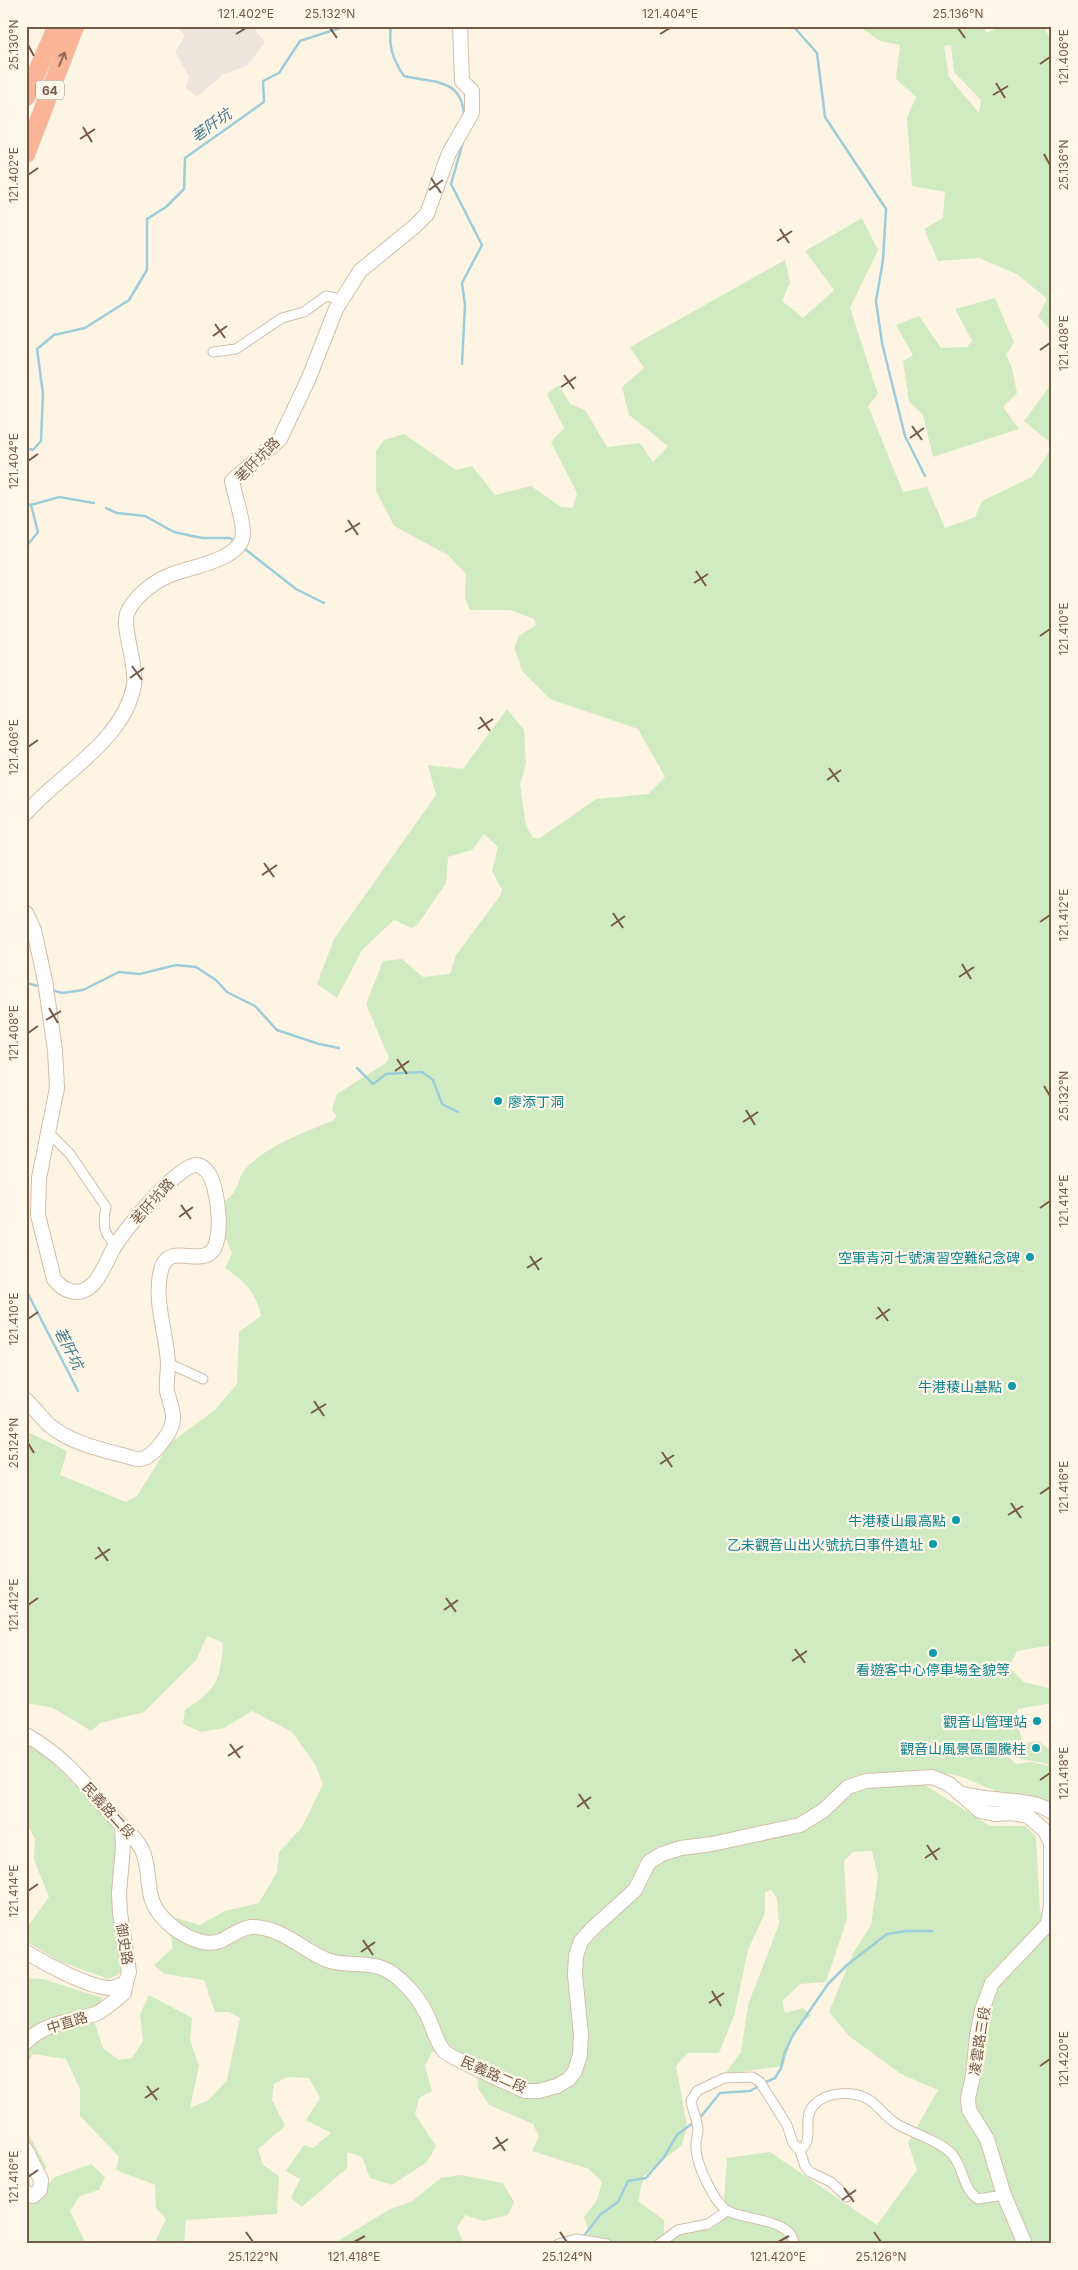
<svg xmlns="http://www.w3.org/2000/svg" width="1078" height="2270" font-family="Inter,'Noto Sans TC',sans-serif">
<rect width="100%" height="100%" fill="#fdf4e3"/>
<path fill="#ece5de" d="M176,26H252L265,42L247,66L223,74L197,97L186,88L189,76L175,52L185,36Z"/>
<g fill="#d0ebc1" fill-rule="evenodd">
<path d="M859,26H984L986,33L1003,26H1044L1052,44V327L1050,330L1038,316L1047,299L1017,274L979,258L938,261L924,229L943,218L945,192L912,186L907,118L916,97L896,79L900,45L880,41ZM951,45L954,72L981,100L979,113L949,77L944,46Z"/>
<path d="M862,218L878,250L850,308L878,394L868,406L903,492L927,487L945,528L975,517L982,501L1032,477L1052,448V1645L1017,1651L1009,1667L1024,1682L1052,1689V1703L1018,1709L1016,1719L1023,1742L1010,1750L1007,1756L1016,1764L1032,1762L1052,1767V1806C1034,1801 1016,1798 999,1792C971,1783 955,1767 924,1777L925,1785L990,1826H1025L1036,1837L1040,1912L1052,1921V2244H578L589,2232L584,2217L597,2200L602,2182L589,2169L532,2151L539,2137L533,2124L489,2105L478,2088L476,2063L447,2047L432,2052L425,2066L432,2091L419,2098L415,2114L436,2146L427,2162L392,2185L370,2178L362,2157L347,2152V2168L302,2207L291,2198L300,2179L286,2171L304,2145L313,2148L331,2133L306,2120L320,2098L309,2078L288,2077L274,2084L272,2100L285,2126L258,2149L263,2165L279,2176L277,2214L186,2220L184,2244H154L166,2219L156,2208L155,2185L116,2170L119,2157L80,2116V2089L66,2059L33,2054L26,2065V1978L43,1979L103,1998L92,2015L103,2048L119,2060L132,2058L143,2041L140,2014L149,1995L192,2018L190,2040L199,2066L190,2108L209,2100L227,2080L240,2018L229,2012H215L204,1980L165,1974L154,1965L173,1948L169,1930L176,1918L200,1925L225,1911L259,1903L277,1872L279,1852L302,1827L323,1784L315,1764L292,1732L252,1711L224,1728L201,1732L183,1724L185,1710C217,1688 220,1682 223,1643L207,1636L196,1660L144,1712L100,1723L91,1731L53,1708L26,1703V1431L67,1451L60,1475L126,1502L137,1496L170,1443L215,1410L237,1384L239,1332L261,1316C257,1294 244,1280 225,1268L232,1253L221,1228L224,1202C242,1189 236,1178 247,1167C271,1144 302,1133 332,1121L337,1116L332,1110L337,1094L386,1063L389,1058L366,1004L383,961L402,959L423,977L450,974L456,955L500,896L502,890L492,871L498,847L484,834L472,850L448,857L446,883L418,924L412,928L394,920L362,950L337,998L317,984L334,939L436,795L428,765L463,769L507,709L524,730L526,764L520,784L526,826L533,838H540L596,799L648,794L665,777L638,729L550,699L523,672L514,648L519,636L536,625L534,619L510,610H470L465,598L466,574L448,555L394,526L376,491V451L384,440L404,434L456,470L472,466L495,495L531,486L561,507L573,508L577,493L551,442L564,428L547,394L559,385L570,404L585,410L607,447L640,443L653,462L668,446L629,415L622,387L644,368L630,347L785,260L790,283L782,301L803,318L834,290L805,251ZM872,1851L878,1876L871,1925L853,1953L829,2012L849,2036L901,2074L938,2090L908,2143L917,2170L877,2225L770,2152L727,2158L723,2214L664,2239V2220L638,2201L644,2176L682,2145L687,2126L676,2066L688,2053H719L734,2016L748,1950L765,1913V1892L771,1890L777,1898L779,1924L748,2005L741,2052L725,2074L783,2066L795,2029L811,2015L803,2008L785,2013L782,2001L800,1984L826,1982L847,1919L844,1861L853,1852Z"/>
<path d="M995,298L1014,342L1006,355L1012,368L1017,393L1003,407L1019,429L933,457L923,415L909,402L903,361L913,355L896,325L919,316L941,348L967,347L972,341L955,309Z"/>
<path d="M1050,386L1052,387V444L1024,421Z"/>
<path d="M1038,1741L1052,1751V1766C1040,1760 1026,1762 1014,1756L1026,1743Z"/>
<path d="M26,1744L43,1753L67,1777L110,1823L120,1844L124,1967L118,1975L108,1979L59,1961L26,1941V1929L49,1897L34,1860L35,1839L26,1822Z"/>
<path d="M26,2129L47,2168L28,2176L34,2198L55,2177L91,2164L105,2177L99,2190L80,2196L70,2211L85,2242L84,2244H26Z"/>
<path d="M461,2175L503,2183L514,2202L508,2215L483,2221L465,2215L457,2228L464,2244H333L390,2209L411,2202L441,2178Z"/>
</g>
<g fill="none" stroke-linecap="round" stroke-linejoin="round">
<g stroke="#9ccdd9" stroke-width="2.5">
<path d="M391,26C388,46 393,60 404,76C434,83 463,78 464,117"/>
<path d="M793,26L817,53L825,117L886,209L883,260L876,301L882,343L905,436L925,476"/>
<path d="M462,364L465,305L462,283L482,245L451,184L463,142"/>
<path d="M26,448L33,450L41,441L43,394L37,349L54,335L85,328L129,300L147,270V219L166,207L184,189L185,158L264,102L263,81L279,73L300,41L346,26"/>
<path d="M26,504L31,505L38,532L26,547"/>
<path d="M31,505L59,497L94,503"/>
<path d="M106,508L117,513L145,516L174,532L202,538H230L233,540"/>
<path d="M245,549L296,589L324,603"/>
<path d="M26,983L42,987"/>
<path d="M52,990L62,993L83,990L119,972L140,974L176,965L196,967L216,980L227,992L255,1006L277,1030L319,1044L339,1048"/>
<path d="M357,1068L373,1084L386,1074L422,1072L433,1080L442,1104L458,1112"/>
<path d="M26,1290L78,1391"/>
<path d="M764,2083L775,2078L781,2068L785,2052L793,2035L828,1984L847,1965L887,1934L907,1931H932"/>
<path d="M699,2119L720,2093L750,2091L759,2086"/>
<path d="M582,2238L601,2214L618,2202L628,2181L646,2178L664,2157L677,2135L694,2122"/>
</g>
<g stroke="#d1beac" stroke-width="11">
<g id="street">
<path d="M213,352L236,349L282,318L304,312L326,296L340,299"/>
<path d="M49,1133L70,1154L106,1207C103,1223 102,1233 116,1245"/>
<path d="M168,1363L203,1379"/>
<path d="M800,2151L805,2166L810,2172L831,2182L847,2197"/>
<path d="M558,2244L576,2239L607,2244"/>
<path d="M659,2244L678,2230L708,2224L727,2211"/>
<path d="M794,2244C793,2218 740,2220 726,2210C713,2200 697,2165 696,2149C695,2142 698,2136 698,2130C698,2120 692,2110 691,2101L697,2091L724,2078L752,2077L760,2082L787,2125L793,2143L800,2151C802,2148 806,2145 807,2141C810,2129 804,2115 814,2105C827,2091 855,2090 871,2101C880,2108 887,2118 897,2124C914,2134 936,2139 951,2153C964,2166 962,2189 978,2199L1004,2195"/>
</g>
</g>
<g stroke="#d4bea9" stroke-width="16">
<g id="secondary">
<path d="M26,813C61,773 124,741 134,685C137,664 122,629 127,614C133,598 153,582 168,576C187,567 243,561 243,533C243,518 235,497 232,481L280,439L308,380L336,309L360,271L414,227L427,214L449,153L472,113V91L462,81L460,26"/>
<path d="M26,913L34,930L45,981L55,1050L57,1088L39,1178L38,1215L54,1279C64,1292 79,1297 92,1285C102,1276 108,1257 115,1246C126,1229 178,1164 197,1165C203,1166 206,1170 209,1174C218,1188 225,1242 210,1253C195,1264 168,1243 161,1270C153,1301 167,1333 168,1364C168,1373 166,1382 167,1391C169,1401 174,1410 173,1420C172,1432 153,1458 140,1459C136,1460 130,1457 126,1456C99,1449 71,1443 49,1425C41,1417 34,1408 26,1400"/>
<path d="M26,1735C69,1759 89,1790 121,1825C130,1834 140,1842 144,1855C152,1880 143,1899 166,1921C178,1933 203,1948 220,1941C230,1937 240,1928 251,1927C281,1926 302,1950 327,1960C344,1967 365,1961 382,1968C400,1975 418,1997 426,2013C433,2026 435,2040 444,2051C449,2057 512,2085 525,2091H539L557,2086L569,2079L575,2071L580,2055L581,2035L575,1975L576,1956L581,1941L592,1929L635,1890L649,1862L662,1854L681,1848L712,1844L800,1825L824,1810L848,1787L866,1781L932,1777L949,1784L980,1811L995,1814L1012,1813L1028,1816L1045,1831L1051,1843V1905L1048,1924L992,1983L982,2010L977,2036L973,2076L968,2098L969,2110L987,2139L1004,2195L1025,2244"/>
<path d="M962,1794C973,1796 983,1798 994,1799C1016,1802 1033,1800 1052,1812"/>
<path d="M26,1952C44,1963 91,1989 112,1988C117,1987 121,1985 126,1982L129,1972L120,1913L119,1893L123,1847L122,1826"/>
<path d="M26,2042C46,2022 70,2022 95,2014C105,2010 115,2000 124,1993L126,1982"/>
<path d="M26,2150L41,2180L40,2190L33,2196L26,2193"/>
</g>
</g>
<g stroke="#ded7d3" stroke-width="19">
<g id="highway">
<path d="M26,97L57,26"/>
<path d="M26,154L75,26"/>
</g>
</g>
<use href="#street" stroke="#fff" stroke-width="9"/>
<use href="#secondary" stroke="#fff" stroke-width="14"/>
<use href="#highway" stroke="#fab597" stroke-width="18"/>
</g>
<defs><path id="oneway-shaft" d="M-6 0H5M1.5-3L5.5 0L1.5 3" fill="none" stroke-width="1.6" stroke-linecap="round" stroke-linejoin="round" transform="scale(1.25)"/></defs>
<use stroke="#906c58" href="#oneway-shaft" transform="translate(62 59) rotate(-68)"/>
<path fill="none" stroke="#765a48" stroke-width="2" d="M330,28L337,38M958,28L965,38M236,34L246,28M660,34L670,28M28,45L34,56M1040,64L1050,57M996,83L1005,98M993,95L1008,86M83,127L92,142M80,139L95,129M1044,154L1050,165M28,175L38,168M431,178L441,193M429,190L443,180M780,229L789,243M777,241L792,231M215,324L225,338M213,336L227,326M1040,350L1050,343M564,375L574,389M561,387L576,377M912,426L922,440M910,438L924,428M28,461L38,454M348,520L358,535M345,532L360,523M696,571L706,586M694,583L708,574M1040,636L1050,629M132,666L142,680M130,678L144,668M480,717L490,731M478,729L493,719M28,747L38,740M829,768L839,782M827,780L841,770M264,863L274,877M262,875L277,865M613,913L623,928M1040,922L1050,915M611,926L625,916M962,964L971,979M959,977L974,967M49,1008L58,1023M46,1020L61,1011M28,1033L38,1026M397,1059L407,1074M395,1071L409,1061M1044,1086L1050,1096M746,1110L755,1125M743,1122L758,1112M181,1205L191,1219M1040,1208L1050,1201M179,1217L193,1207M530,1256L539,1270M527,1268L542,1258M878,1307L888,1321M28,1319L38,1312M876,1319L890,1309M314,1401L324,1416M311,1413L326,1404M28,1443L34,1453M662,1452L672,1467M660,1464L674,1455M1040,1494L1050,1487M1011,1503L1021,1518M1008,1515L1023,1506M98,1547L108,1561M95,1559L110,1549M446,1598L456,1612M28,1605L38,1598M444,1610L458,1600M795,1649L805,1663M792,1661L807,1651M230,1744L240,1758M228,1756L243,1746M1040,1780L1050,1773M579,1794L589,1809M577,1807L591,1797M927,1845L937,1860M925,1858L940,1848M28,1891L38,1884M363,1940L373,1955M361,1952L375,1942M712,1991L721,2006M709,2003L724,1993M1040,2066L1050,2059M147,2086L157,2100M145,2098L159,2088M496,2137L505,2151M493,2149L508,2139M28,2177L38,2170M844,2188L854,2202M842,2200L856,2190M246,2232L253,2242M560,2232L567,2242M874,2232L881,2242M354,2242L365,2236M778,2242L789,2236"/>
<g fill="#0f9aa8" stroke="#fff8ea" stroke-width="2">
<circle cx="498" cy="1101" r="5"/>
<circle cx="1030" cy="1257" r="5"/>
<circle cx="1012" cy="1386" r="5"/>
<circle cx="956" cy="1520" r="5"/>
<circle cx="933" cy="1544" r="5"/>
<circle cx="933" cy="1653" r="5"/>
<circle cx="1037" cy="1721" r="5"/>
<circle cx="1036" cy="1748" r="5"/>
</g>
<g text-anchor="middle" dominant-baseline="central" stroke-width="4.5" stroke-linejoin="round" paint-order="stroke">
<rect fill="#fff8ea" stroke="#9f8979" stroke-width="1" x="36" y="80.5" width="28" height="19" rx="4"/>
<g font-size="12" font-weight="bold" fill="#765a48">
<text x="50" y="90">64</text>
</g>
<g font-size="14" fill="#765a48" stroke="#fff8ea">
<text transform="translate(257 459) rotate(-45)">荖阡坑路</text>
<text transform="translate(152 1201) rotate(-48)">荖阡坑路</text>
<text transform="translate(109 1810) rotate(48)">民義路二段</text>
<text transform="translate(125 1944) rotate(81)">御史路</text>
<text transform="translate(67 2022) rotate(-17)">中直路</text>
<text transform="translate(979 2041) rotate(-81)">凌雲路三段</text>
<text transform="translate(494 2074) rotate(24)">民義路二段</text>
</g>
<g font-size="14" fill="#0d838f" stroke="#fff8ea" text-anchor="end">
<text x="508" y="1101" text-anchor="start">廖添丁洞</text>
<text x="1020" y="1257">空軍青河七號演習空難紀念碑</text>
<text x="1002" y="1386">牛港稜山基點</text>
<text x="946" y="1520">牛港稜山最高點</text>
<text x="923" y="1544">乙未觀音山出火號抗日事件遺址</text>
<text x="933" y="1669" text-anchor="middle">看遊客中心停車場全貌等</text>
<text x="1027" y="1721">觀音山管理站</text>
<text x="1026" y="1748">觀音山風景區圖騰柱</text>
</g>
<g font-size="15" font-style="italic" fill="#417a8b" stroke="#fff8ea">
<text transform="translate(211 125) rotate(-35)">荖阡坑</text>
<text transform="translate(69 1348) rotate(63)">荖阡坑</text>
</g>
</g>
<rect width="1078" height="2270" fill="none" stroke="#fff8ea" stroke-width="55"/>
<rect x="28" y="28" width="1022" height="2214" fill="none" stroke="#765a48" stroke-width="2"/>
<g font-size="12" text-anchor="middle" fill="#765a48">
<text x="246" y="18">121.402°E</text>
<text x="330" y="18">25.132°N</text>
<text x="670" y="18">121.404°E</text>
<text x="958" y="18">25.136°N</text>
<text transform="translate(14 45) rotate(-90)" y="4">25.130°N</text>
<text transform="translate(1064 57) rotate(-90)" y="4">121.406°E</text>
<text transform="translate(1064 165) rotate(-90)" y="4">25.136°N</text>
<text transform="translate(14 175) rotate(-90)" y="4">121.402°E</text>
<text transform="translate(1064 343) rotate(-90)" y="4">121.408°E</text>
<text transform="translate(14 461) rotate(-90)" y="4">121.404°E</text>
<text transform="translate(1064 629) rotate(-90)" y="4">121.410°E</text>
<text transform="translate(14 747) rotate(-90)" y="4">121.406°E</text>
<text transform="translate(1064 915) rotate(-90)" y="4">121.412°E</text>
<text transform="translate(14 1033) rotate(-90)" y="4">121.408°E</text>
<text transform="translate(1064 1096) rotate(-90)" y="4">25.132°N</text>
<text transform="translate(1064 1201) rotate(-90)" y="4">121.414°E</text>
<text transform="translate(14 1319) rotate(-90)" y="4">121.410°E</text>
<text transform="translate(14 1443) rotate(-90)" y="4">25.124°N</text>
<text transform="translate(1064 1487) rotate(-90)" y="4">121.416°E</text>
<text transform="translate(14 1605) rotate(-90)" y="4">121.412°E</text>
<text transform="translate(1064 1773) rotate(-90)" y="4">121.418°E</text>
<text transform="translate(14 1891) rotate(-90)" y="4">121.414°E</text>
<text transform="translate(1064 2059) rotate(-90)" y="4">121.420°E</text>
<text transform="translate(14 2177) rotate(-90)" y="4">121.416°E</text>
<text x="253" y="2261">25.122°N</text>
<text x="354" y="2261">121.418°E</text>
<text x="567" y="2261">25.124°N</text>
<text x="778" y="2261">121.420°E</text>
<text x="881" y="2261">25.126°N</text>
</g>
</svg>
